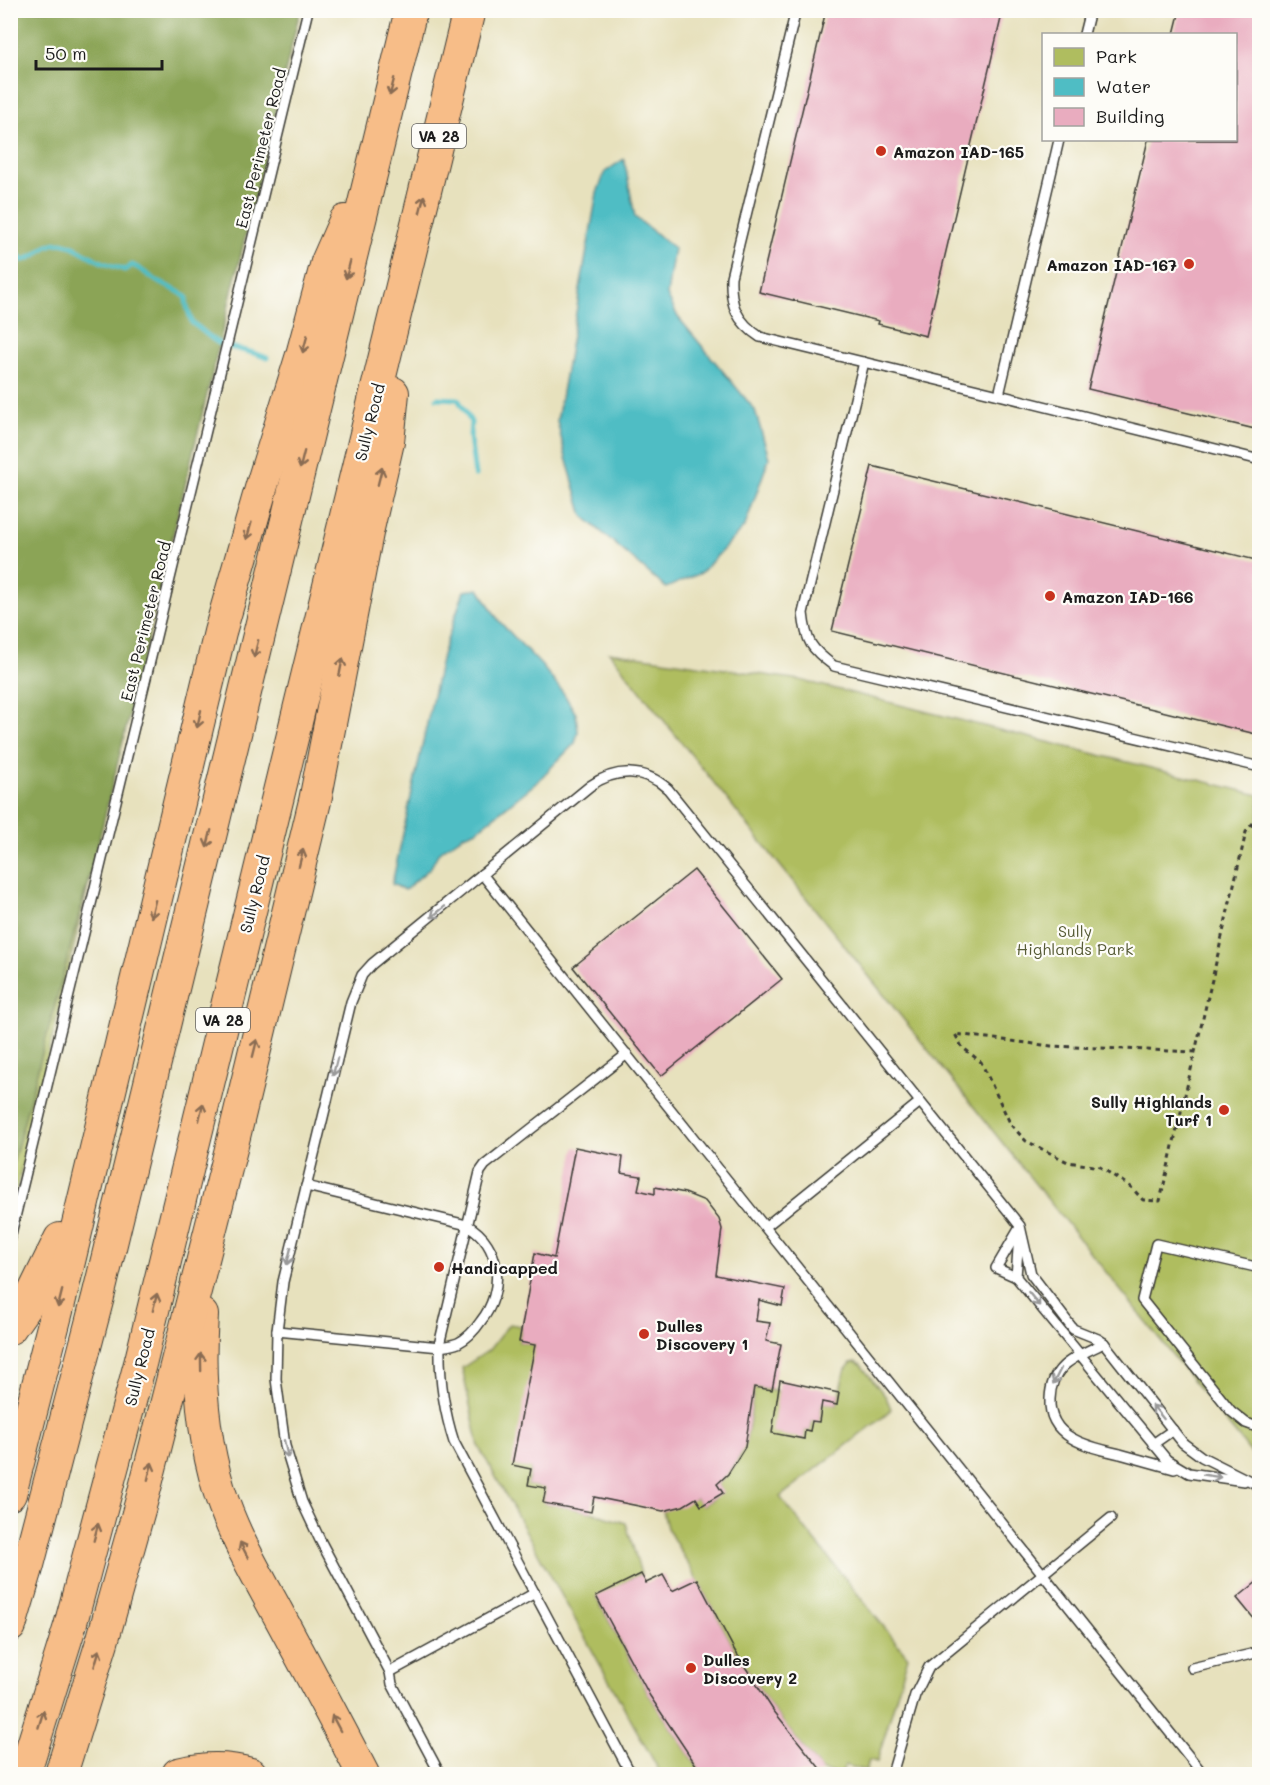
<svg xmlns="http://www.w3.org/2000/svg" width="1270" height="1785" font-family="Mali,sans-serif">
<rect width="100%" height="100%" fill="#fdfcf7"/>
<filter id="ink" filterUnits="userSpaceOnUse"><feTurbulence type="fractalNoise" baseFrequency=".0167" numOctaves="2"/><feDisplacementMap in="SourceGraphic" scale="12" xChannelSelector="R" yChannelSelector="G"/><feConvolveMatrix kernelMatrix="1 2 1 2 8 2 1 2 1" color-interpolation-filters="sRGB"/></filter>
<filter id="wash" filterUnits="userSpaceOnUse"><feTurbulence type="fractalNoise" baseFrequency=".008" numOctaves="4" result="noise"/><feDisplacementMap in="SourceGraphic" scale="24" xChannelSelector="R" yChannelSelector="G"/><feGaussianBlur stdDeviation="1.35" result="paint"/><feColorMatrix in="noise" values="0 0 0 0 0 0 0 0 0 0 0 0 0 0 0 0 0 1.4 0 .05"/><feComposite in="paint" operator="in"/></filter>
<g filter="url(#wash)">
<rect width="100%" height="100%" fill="#e7e1bd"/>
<g fill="#afbd5f" stroke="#666c3e" stroke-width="1.5">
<path d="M609,652L800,680L1259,795V1463Z"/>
<path d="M100,836L11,1213V1170Z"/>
<path d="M509,1324L522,1326L519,1342L535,1345L531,1469L528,1485L546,1488L544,1503L591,1512L626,1523L641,1574L596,1597L650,1696L702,1774H661L479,1447L462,1368L489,1350Z"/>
<path d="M855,1362L861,1365L886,1397L891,1409L887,1414L780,1497L908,1657L877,1762L869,1760L866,1771L845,1765L841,1774L822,1771L773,1710L735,1651L697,1579L667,1528L663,1511L696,1498L702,1506L722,1493L717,1484C751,1455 748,1428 754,1387L779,1392L803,1439L805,1430L810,1431L812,1421H819L822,1402L837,1405L844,1372L851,1363Z"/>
</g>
<path fill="#8ba456" stroke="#546039" stroke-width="1.5" d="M11,10L300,11L100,836L11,1170Z"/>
<g fill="#4fbdc4" stroke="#366c70" stroke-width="1.5">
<path d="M624,159L635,217L674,248L667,295L678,317L755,410L769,458L745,526L701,573L666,588L583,516L565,454L557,421L597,193L605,172Z"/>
<path d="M479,589L499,621L542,666L564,694L576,714L578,732L575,743L536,783L477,830L464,835L439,852L431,867L405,890L392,884L442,655L464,591Z"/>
</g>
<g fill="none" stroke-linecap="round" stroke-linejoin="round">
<g stroke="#4fbdc4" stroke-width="5">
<path d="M10,258L19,256L23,260C34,258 38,252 46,247C63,236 80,251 94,258C103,264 115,266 125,270L132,265C142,269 147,275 157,281C167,287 178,289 187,298L186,303L192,323C202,329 209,338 220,344"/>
<path d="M230,347C243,351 254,352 267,358"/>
<path d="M437,398L458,399L471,422L470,437L475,475"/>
</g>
</g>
<g id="blocks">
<g fill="#e9acbf">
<path d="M826,10H1003L926,336L878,324L879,321L759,292Z"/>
<path d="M1180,10H1260V409L1255,429L1088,389L1148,140H1236V34H1174Z"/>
<path d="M872,466L1260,561V735L832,631Z"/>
<path d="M694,870L782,979L661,1076L573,967Z"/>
<path d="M575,1147L623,1157L621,1173L641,1176L638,1190L655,1194V1187L685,1193L705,1201L719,1219L722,1229L716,1275L785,1289L782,1306L759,1300L756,1321L770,1323L766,1341L781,1344L772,1390L754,1387L745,1447L728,1474L717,1484L723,1493L701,1506L696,1498L683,1506L663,1511L594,1497L591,1512L543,1503L546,1488L528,1485L531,1469L512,1465L535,1345L519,1342L535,1253L554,1258Z"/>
<path d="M780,1380L839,1393L837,1405L822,1402L819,1422L812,1421L810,1431L805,1430L804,1439L772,1433Z"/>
<path d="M641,1574L646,1583L663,1575L672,1591L697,1579L735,1651L773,1710L822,1771L817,1774H702L650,1696L596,1596Z"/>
<path d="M1258,1581L1260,1583V1616L1255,1620L1237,1598Z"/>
</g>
</g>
</g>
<g filter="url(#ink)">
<use href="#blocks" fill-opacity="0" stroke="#3a3a34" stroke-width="1.5"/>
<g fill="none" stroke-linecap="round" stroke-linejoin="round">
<g stroke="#3a3a34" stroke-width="12">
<g id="lane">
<path d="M796,10L731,277C730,305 736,321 760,337L999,395L1059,140"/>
<path d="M1084,34L1090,10"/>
<path d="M864,362L803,613C806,642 811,649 834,666L1260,767"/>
<path d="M999,395L1260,460"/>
<path d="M482,874L1203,1774"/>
<path d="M627,1054L485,1165L480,1172L440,1341C439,1377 443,1408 454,1442L631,1774"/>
<path d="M765,1227L920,1102"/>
<path d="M1019,1235L1016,1277L1167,1460L1189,1473L1244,1481"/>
<path d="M10,1238L308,10"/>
<path d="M1260,1268L1156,1244L1142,1300L1231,1411L1246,1423L1260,1428"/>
<path d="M1016,1277L996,1268L1019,1229"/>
<path d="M277,1331L440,1347C446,1346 453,1345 458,1343C468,1338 475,1330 481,1321C505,1291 502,1245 467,1225L306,1186"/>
<path d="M1104,1343C1076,1357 1051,1364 1050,1399C1048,1439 1090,1447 1120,1454C1138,1459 1156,1464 1174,1469"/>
<path d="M1153,1444L1173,1430"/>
<path d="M1192,1668L1260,1652"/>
<path d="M390,1672L535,1593"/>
<path d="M440,1774L392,1684L390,1672L320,1540L302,1502L285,1446L276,1379L277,1331L283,1282L351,1002L362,975L372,964L590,786C616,768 645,768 668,789L1013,1217L1020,1226L1031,1274L1073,1329L1098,1339L1104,1343L1183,1443L1202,1457L1254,1483L1260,1489"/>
<path d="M892,1774L915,1695L929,1667L1111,1518"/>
</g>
</g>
<g stroke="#3a3a34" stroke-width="34">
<g id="highway">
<path d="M202,1315C198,1373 202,1434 219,1490C232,1532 255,1571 276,1610C305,1664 335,1719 363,1774"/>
<path d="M10,1328L31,1298L60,1239"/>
<path d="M10,1494L59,1303L220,632L262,485L302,355L327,262L345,221"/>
<path d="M10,1626L28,1565L98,1297L411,10"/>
<path d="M24,1774L70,1626L141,1360L469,10"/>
<path d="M61,1774L102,1642L144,1492L232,1145L315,801L367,533L388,442L393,393"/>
<path d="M178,1774C201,1768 227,1767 251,1774"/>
</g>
</g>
<path stroke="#3a3a34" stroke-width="3" stroke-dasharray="4.5 4.5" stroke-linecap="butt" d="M1196,1052L1051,1046L955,1034L962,1047L981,1062L1011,1125L1026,1141L1068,1162L1100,1167L1131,1187L1143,1200L1160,1201C1189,1078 1218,955 1246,832L1260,814"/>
<use href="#lane" stroke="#fff" stroke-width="9"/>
<use href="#highway" stroke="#f7bd88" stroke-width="32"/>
</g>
<defs><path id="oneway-shaft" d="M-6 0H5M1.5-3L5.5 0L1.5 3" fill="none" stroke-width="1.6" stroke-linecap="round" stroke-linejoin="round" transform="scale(1.5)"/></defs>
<g stroke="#8a6c52">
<use href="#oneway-shaft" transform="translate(392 87) rotate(104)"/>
<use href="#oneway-shaft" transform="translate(422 204) rotate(-76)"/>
<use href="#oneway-shaft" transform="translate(348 270) rotate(104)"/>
<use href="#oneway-shaft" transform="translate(305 344) rotate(105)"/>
<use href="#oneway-shaft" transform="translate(302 460) rotate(104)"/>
<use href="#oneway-shaft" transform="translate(380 476) rotate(-76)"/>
<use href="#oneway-shaft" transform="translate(249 531) rotate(106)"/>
<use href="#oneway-shaft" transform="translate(256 649) rotate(104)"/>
<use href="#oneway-shaft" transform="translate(341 667) rotate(-79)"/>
<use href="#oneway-shaft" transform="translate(199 719) rotate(103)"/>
<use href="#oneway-shaft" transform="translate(209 839) rotate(104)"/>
<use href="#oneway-shaft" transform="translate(301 858) rotate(-76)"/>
<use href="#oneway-shaft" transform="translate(153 909) rotate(104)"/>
<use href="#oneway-shaft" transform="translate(255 1048) rotate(-76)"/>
<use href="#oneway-shaft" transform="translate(201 1112) rotate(-77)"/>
<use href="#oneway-shaft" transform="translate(60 1299) rotate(104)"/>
<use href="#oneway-shaft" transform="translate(155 1302) rotate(-76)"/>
<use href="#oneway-shaft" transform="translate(201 1362) rotate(-91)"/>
<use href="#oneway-shaft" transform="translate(150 1471) rotate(-76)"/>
<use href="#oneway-shaft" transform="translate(96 1532) rotate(-75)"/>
<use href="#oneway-shaft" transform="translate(244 1550) rotate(-117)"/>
<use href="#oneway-shaft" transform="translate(97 1658) rotate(-73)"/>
<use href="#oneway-shaft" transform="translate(41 1719) rotate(-73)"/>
<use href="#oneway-shaft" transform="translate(336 1723) rotate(-118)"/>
</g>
<g stroke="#999">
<use href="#oneway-shaft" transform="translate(438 912) rotate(141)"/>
<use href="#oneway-shaft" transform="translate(335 1067) rotate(104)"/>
<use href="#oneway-shaft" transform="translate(289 1256) rotate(104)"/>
<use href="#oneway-shaft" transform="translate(1034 1299) rotate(51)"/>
<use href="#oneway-shaft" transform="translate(1057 1376) rotate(117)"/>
<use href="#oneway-shaft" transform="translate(1158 1412) rotate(-129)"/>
<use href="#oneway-shaft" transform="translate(286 1449) rotate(77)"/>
<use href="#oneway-shaft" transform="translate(1212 1476) rotate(9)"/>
</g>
</g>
<g fill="#c8321e" stroke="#fdfcf7" stroke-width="2">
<circle cx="881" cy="151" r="6"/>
<circle cx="1189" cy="264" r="6"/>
<circle cx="1050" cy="596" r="6"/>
<circle cx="1224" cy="1110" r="6"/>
<circle cx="439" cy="1267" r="6"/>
<circle cx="644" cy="1334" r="6"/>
<circle cx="691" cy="1668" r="6"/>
</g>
<g text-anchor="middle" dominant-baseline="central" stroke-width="4.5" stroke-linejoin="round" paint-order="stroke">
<g fill="#fdfcf7" stroke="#605f5e" stroke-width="1.5">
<rect x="412" y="124" width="54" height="24" rx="4.5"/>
<rect x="196" y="1008" width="54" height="24" rx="4.5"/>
</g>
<g font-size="15" font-weight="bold" fill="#1c1c1c">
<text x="439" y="136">VA 28</text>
<text x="223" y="1020">VA 28</text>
</g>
<g font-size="16" fill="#1c1c1c" stroke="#fdfcf7">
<text transform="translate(260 148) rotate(-76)">East Perimeter Road</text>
<text transform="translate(369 422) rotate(-76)">Sully Road</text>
<text transform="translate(145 621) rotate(-76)">East Perimeter Road</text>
<text transform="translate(254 894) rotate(-76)">Sully Road</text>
<text transform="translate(139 1367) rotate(-76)">Sully Road</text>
</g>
<g font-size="16" font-weight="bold" fill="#1c1c1c" stroke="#fdfcf7" text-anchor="start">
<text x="893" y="151">Amazon IAD-165</text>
<text x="1177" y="264" text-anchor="end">Amazon IAD-167</text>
<text x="1062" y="596">Amazon IAD-166</text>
<text x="1212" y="1101" text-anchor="end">Sully Highlands<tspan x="1212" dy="18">Turf 1</tspan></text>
<text x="451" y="1267">Handicapped</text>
<text x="656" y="1325">Dulles<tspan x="656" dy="18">Discovery 1</tspan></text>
<text x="703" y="1659">Dulles<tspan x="703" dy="18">Discovery 2</tspan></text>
</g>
<g font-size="16" fill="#575c37" stroke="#fdfcf7">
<text x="1075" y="930">Sully<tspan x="1075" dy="18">Highlands Park</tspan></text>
</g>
</g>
<rect width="1270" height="1785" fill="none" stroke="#fdfcf7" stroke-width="36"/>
<rect x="1042" y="33" width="195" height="108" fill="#fdfcf7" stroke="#a3a29f" stroke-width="1.5"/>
<rect x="1054" y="48" width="30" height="18" fill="#afbd5f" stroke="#a3a29f" stroke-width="1.5"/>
<text x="1096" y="63" font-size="18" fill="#1c1c1c">Park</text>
<rect x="1054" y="78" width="30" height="18" fill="#4fbdc4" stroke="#a3a29f" stroke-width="1.5"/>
<text x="1096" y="93" font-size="18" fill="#1c1c1c">Water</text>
<rect x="1054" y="108" width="30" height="18" fill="#e9acbf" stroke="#a3a29f" stroke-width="1.5"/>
<text x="1096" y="123" font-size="18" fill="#1c1c1c">Building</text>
<path d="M36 60v9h126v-9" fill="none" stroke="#1c1c1c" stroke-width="3"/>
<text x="45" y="60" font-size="18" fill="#1c1c1c" stroke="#fdfcf7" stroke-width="4.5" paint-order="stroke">50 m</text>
</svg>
